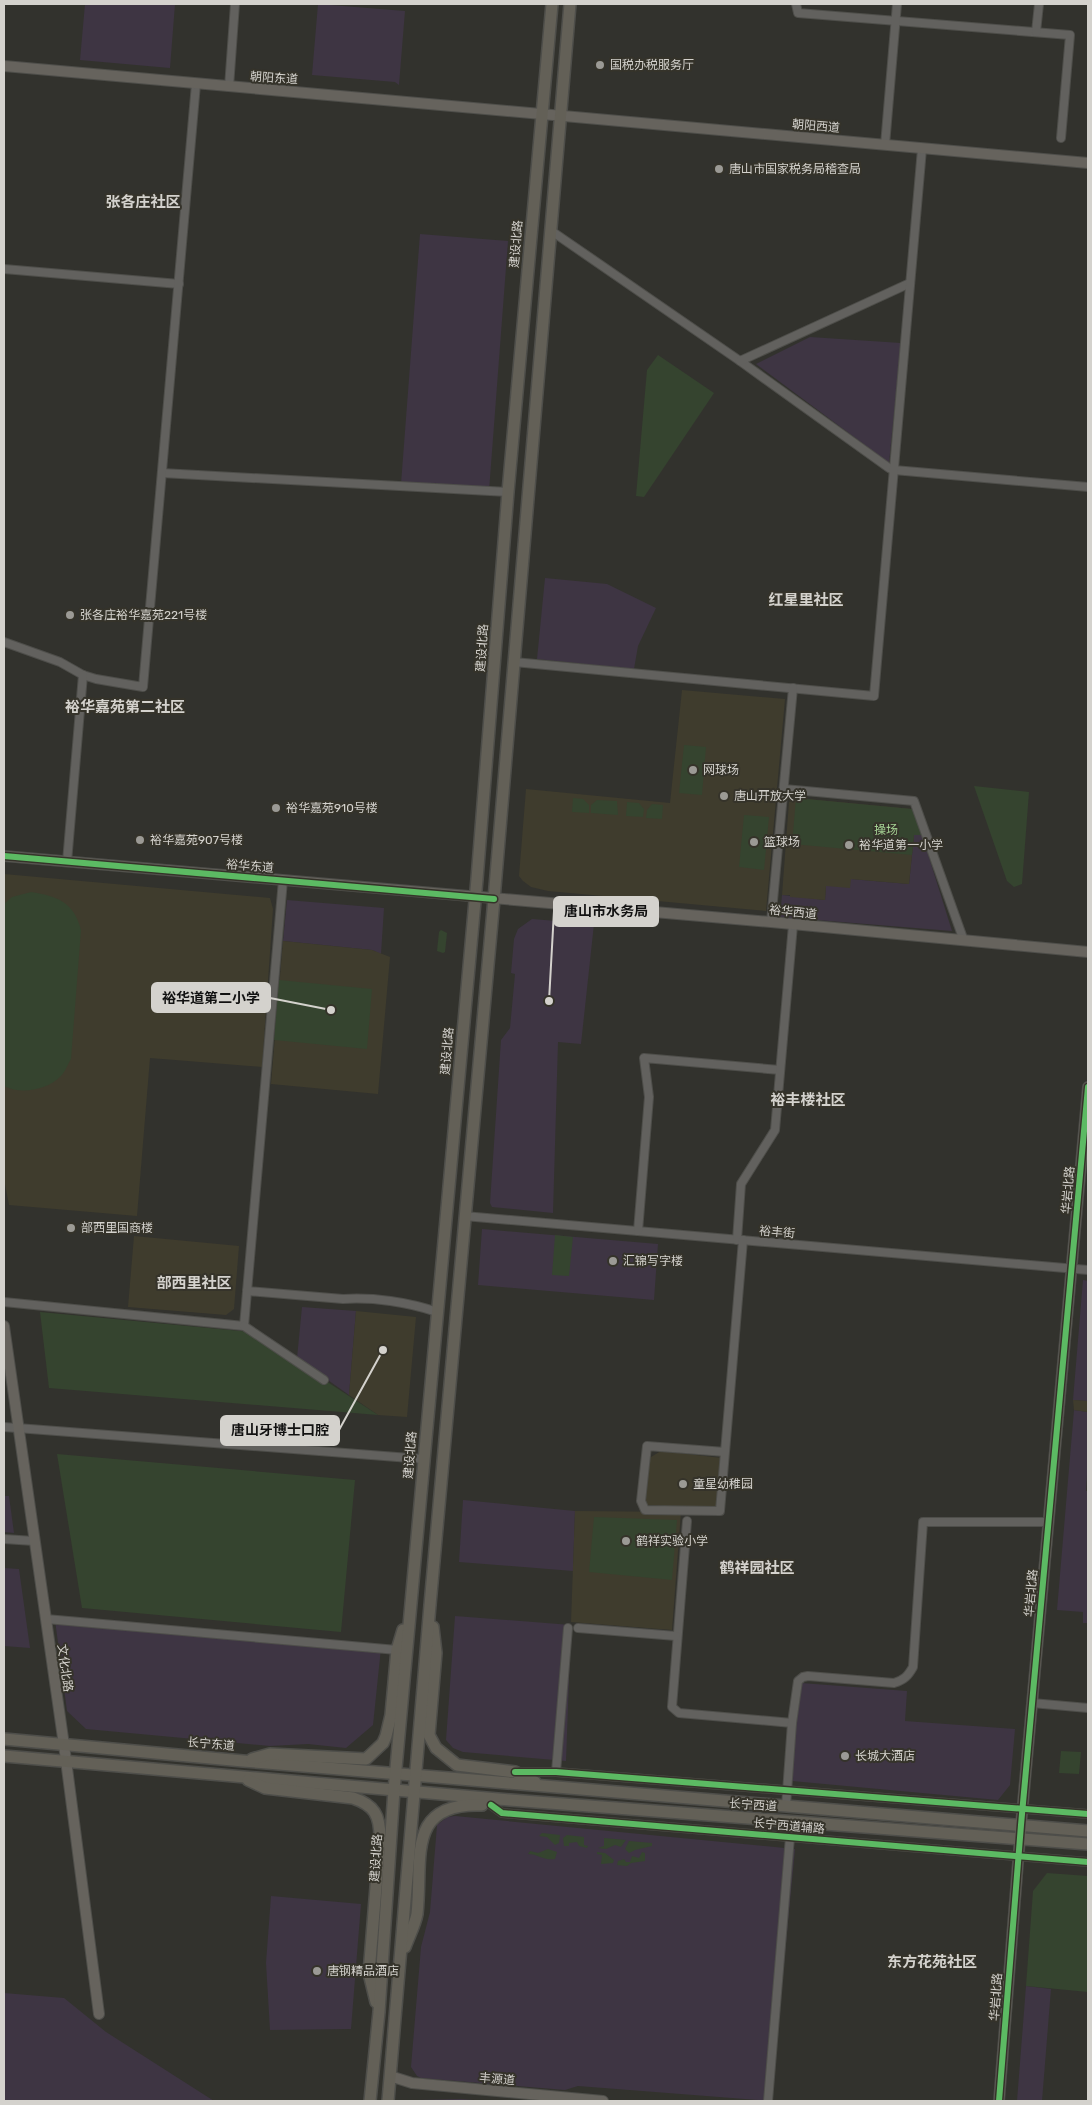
<svg xmlns="http://www.w3.org/2000/svg" width="1092" height="2105" font-family="Rubik,'Noto Sans SC',sans-serif">
<rect width="100%" height="100%" fill="#32322d"/>
<g fill="#3e3543">
<path d="M85,4H175L170,68L80,60Z"/>
<path d="M318,4L405,11L399,85L395,82L312,75Z"/>
<path d="M420,234L508,241L489,491L401,484Z"/>
<path d="M810,337L901,343L889,463L756,364Z"/>
<path d="M545,578L607,584L656,608L638,646L634,669L537,659Z"/>
<path d="M914,835H922L952,931L780,917L782,895L825,900L826,886L851,879L909,884Z"/>
<path d="M287,900L384,908L381,954L372,950L283,941Z"/>
<path d="M532,919L594,924L581,1044L558,1042L553,1213L492,1207L490,1203L501,1040L510,1028L515,974L511,973L514,939L518,929Z"/>
<path d="M482,1229L658,1244L654,1300L478,1285Z"/>
<path d="M1083,1280L1088,1281V1401L1073,1400Z"/>
<path d="M302,1307L356,1311L349,1395L297,1358Z"/>
<path d="M1074,1410L1088,1412V1460L1086,1491H1088V1623H1083V1612L1057,1610Z"/>
<path d="M4,1496H9L14,1533L4,1532Z"/>
<path d="M463,1500L575,1511L573,1571L459,1562Z"/>
<path d="M4,1568L19,1569L30,1648L4,1646Z"/>
<path d="M455,1616L571,1625L566,1761L463,1752L453,1748L446,1740Z"/>
<path d="M55,1620L381,1648L373,1725L346,1748L308,1744L270,1746L86,1729L67,1711Z"/>
<path d="M801,1683L907,1691L905,1721L1015,1729L1010,1785L998,1800L792,1781L798,1690Z"/>
<path d="M455,1816L795,1849L771,2101L578,2086L565,2090L421,2078L417,2076L411,2067L421,1947L430,1912L437,1825L447,1817Z"/>
<path d="M271,1896L361,1904L351,2029L270,2030L266,1963Z"/>
<path d="M1026,1986L1051,1989L1042,2101H1017Z"/>
<path d="M4,1993L64,1998L106,2032L214,2101H4Z"/>
<path d="M460,2099L487,2101H413L418,2100Z"/>
</g>
<g fill="#3f3c2d">
<path d="M682,690L785,699L766,911L548,891L531,887L523,881L519,876L526,789L670,803Z"/>
<path d="M796,798L912,809L922,835H914L909,884L851,879L850,888L826,886L825,900L790,897V895H782L789,802Z"/>
<path d="M4,874L270,898L273,909L262,1067L150,1058L137,1216L9,1205L4,1179Z"/>
<path d="M283,941L372,950L390,957L378,1094L271,1084Z"/>
<path d="M134,1236L239,1246L234,1309L226,1315L128,1307Z"/>
<path d="M356,1311L416,1317L407,1417L378,1415L349,1395Z"/>
<path d="M1073,1400L1088,1401V1412L1074,1410Z"/>
<path d="M661,1451L722,1458L717,1509L644,1505L648,1464L651,1457Z"/>
<path d="M575,1511L681,1512L672,1630L571,1622Z"/>
</g>
<g fill="#35442f">
<path d="M658,355L714,393L644,497L636,496L647,370Z"/>
<path d="M684,745L706,747L702,795L679,793Z"/>
<path d="M974,786L1029,792L1022,884L1014,887L1007,881Z"/>
<path d="M573,798L583,799L589,805V813L572,812Z"/>
<path d="M796,798L912,809L922,835H914L912,855L792,844Z"/>
<path d="M597,800L617,801L618,815L591,813V805Z"/>
<path d="M627,802L639,803L644,809L643,817L626,816Z"/>
<path d="M652,804L663,805L662,819L646,818L647,810Z"/>
<path d="M744,815L769,817L764,870L739,867Z"/>
<path d="M31,892C57,896 74,902 81,930L71,1059C68,1064 65,1072 61,1076C47,1090 21,1095 4,1086V904L12,897Z"/>
<path d="M441,930L447,933L445,952L443,953L437,951L439,932Z"/>
<path d="M279,980L372,989L367,1049L274,1040Z"/>
<path d="M555,1235L573,1237L569,1276L552,1275Z"/>
<path d="M40,1312L251,1332L378,1415L49,1388Z"/>
<path d="M57,1454L355,1480L341,1632L82,1608Z"/>
<path d="M594,1517L677,1520L672,1580L589,1572Z"/>
<path d="M1061,1751L1081,1752L1079,1774L1059,1773Z"/>
<path d="M542,1833L560,1835L559,1843L555,1845L547,1837L539,1836Z"/>
<path d="M567,1835L584,1837V1845L588,1846L587,1848L579,1846L577,1842L569,1843V1846H564L563,1838Z"/>
<path d="M604,1838L626,1840L621,1847L615,1845L606,1849L598,1848L604,1846Z"/>
<path d="M629,1841L652,1843V1846L635,1850L629,1853L625,1849Z"/>
<path d="M548,1849L557,1852L555,1859C544,1861 538,1854 528,1854L530,1851L538,1853Z"/>
<path d="M597,1852L605,1853L614,1860L613,1863L601,1864L602,1855L597,1854Z"/>
<path d="M642,1852L645,1853V1861L631,1863L627,1866L617,1865L618,1861L624,1859L626,1862H630L632,1856L639,1858Z"/>
<path d="M1047,1873L1088,1876V1992L1026,1986L1033,1891Z"/>
</g>
<g fill="none" stroke-linecap="round" stroke-linejoin="round">
<g stroke="#4e4e4a" stroke-width="10">
<g id="street">
<path d="M796,4L798,13L1070,35L1061,138"/>
<path d="M1036,32L1039,4"/>
<path d="M229,87L235,4"/>
<path d="M885,145L897,4"/>
<path d="M550,230L740,361L889,468L894,470L1088,487"/>
<path d="M4,269L179,284"/>
<path d="M740,361L910,283"/>
<path d="M162,473L508,492"/>
<path d="M4,642L60,662L83,675L96,679L143,687L196,84"/>
<path d="M514,662L874,696L922,149"/>
<path d="M784,789L914,801L964,941"/>
<path d="M67,862L83,675"/>
<path d="M771,922L793,688"/>
<path d="M464,1216L1088,1270"/>
<path d="M638,1231L649,1097L644,1058L780,1070"/>
<path d="M737,1240L741,1184L775,1130L793,925"/>
<path d="M247,1291L343,1299C373,1297 408,1302 437,1312"/>
<path d="M4,1302L244,1326L283,880"/>
<path d="M244,1326L324,1380"/>
<path d="M4,1427L423,1459"/>
<path d="M725,1452L647,1446L641,1501L645,1510L720,1511L743,1240"/>
<path d="M687,1521L672,1707L679,1713L792,1723"/>
<path d="M4,1539L34,1541"/>
<path d="M46,1619L397,1650"/>
<path d="M578,1628L676,1636"/>
<path d="M1032,1703L1088,1708"/>
<path d="M519,1772H556L1088,1814"/>
<path d="M556,1772L568,1628"/>
<path d="M491,1805L502,1813L1088,1862"/>
<path d="M786,1806L792,1723L798,1681L803,1677L808,1676L894,1683C904,1680 908,1676 913,1667L923,1522H1048"/>
<path d="M768,2101L790,1837"/>
</g>
</g>
<g stroke="#4e4e4a" stroke-width="12">
<g id="secondary">
<path d="M4,66L1088,163"/>
<path d="M4,856L771,922L1088,952"/>
<path d="M4,1326L64,1745L99,2014"/>
<path d="M390,2076L412,2083L603,2101"/>
<path d="M999,2101L1021,1825L1088,1087"/>
</g>
</g>
<g stroke="#4e4e4a" stroke-width="14">
<g id="primary">
<path d="M433,1627L436,1653L429,1735L436,1748L457,1765L515,1772L535,1782"/>
<path d="M4,1739L243,1761L1088,1831"/>
<path d="M4,1756L510,1800L1088,1844"/>
<path d="M252,1759L270,1754L366,1759L383,1743L386,1736L391,1715L397,1650L403,1630"/>
<path d="M248,1780L265,1788L353,1798C374,1805 380,1815 380,1838L369,1973L376,2002"/>
<path d="M405,1947C409,1936 415,1925 417,1914C423,1859 405,1802 482,1805"/>
<path d="M370,2101L379,2012L394,1790L477,879L508,492L552,4"/>
<path d="M388,2101L430,1605L494,899L570,4"/>
</g>
</g>
<use href="#street" stroke="#62615e" stroke-width="8"/>
<use href="#secondary" stroke="#66635d" stroke-width="10"/>
<use href="#primary" stroke="#636057" stroke-width="11"/>
<g stroke="#35332a" stroke-width="9">
<g id="cycleway">
<path d="M4,856L494,899"/>
<path d="M515,1772H556L1088,1814"/>
<path d="M491,1805L502,1813L1088,1862"/>
<path d="M999,2101L1021,1825L1088,1087"/>
</g>
</g>
<use href="#cycleway" stroke="#5cba63" stroke-width="6"/>
</g>
<g fill="#9b9a95" stroke="#35332a" stroke-width="2">
<circle cx="600" cy="65" r="5"/>
<circle cx="719" cy="169" r="5"/>
<circle cx="70" cy="615" r="5"/>
<circle cx="693" cy="770" r="5"/>
<circle cx="724" cy="796" r="5"/>
<circle cx="276" cy="808" r="5"/>
<circle cx="140" cy="840" r="5"/>
<circle cx="754" cy="842" r="5"/>
<circle cx="849" cy="845" r="5"/>
<circle cx="71" cy="1228" r="5"/>
<circle cx="613" cy="1261" r="5"/>
<circle cx="683" cy="1484" r="5"/>
<circle cx="626" cy="1541" r="5"/>
<circle cx="845" cy="1756" r="5"/>
<circle cx="317" cy="1971" r="5"/>
</g>
<g text-anchor="middle" dominant-baseline="central" stroke-width="4" stroke-linejoin="round" paint-order="stroke">
<g font-size="12" fill="#d4d2cd" stroke="#35332a" text-anchor="start">
<text x="610" y="65">国税办税服务厅</text>
<text x="729" y="169">唐山市国家税务局稽查局</text>
<text x="80" y="615">张各庄裕华嘉苑221号楼</text>
<text x="703" y="770">网球场</text>
<text x="734" y="796">唐山开放大学</text>
<text x="286" y="808">裕华嘉苑910号楼</text>
<text x="150" y="840">裕华嘉苑907号楼</text>
<text x="764" y="842">篮球场</text>
<text x="859" y="845">裕华道第一小学</text>
<text x="81" y="1228">部西里国商楼</text>
<text x="623" y="1261">汇锦写字楼</text>
<text x="693" y="1484">童星幼稚园</text>
<text x="636" y="1541">鹤祥实验小学</text>
<text x="855" y="1756">长城大酒店</text>
<text x="327" y="1971">唐钢精品酒店</text>
</g>
<g font-size="12" fill="#d4d2cd" stroke="#35332a">
<text transform="translate(274 78) rotate(4)">朝阳东道</text>
<text transform="translate(816 126) rotate(5)">朝阳西道</text>
<text transform="translate(516 244) rotate(-85)">建设北路</text>
<text transform="translate(482 648) rotate(-86)">建设北路</text>
<text transform="translate(250 866) rotate(5)">裕华东道</text>
<text transform="translate(793 912) rotate(6)">裕华西道</text>
<text transform="translate(447 1051) rotate(-85)">建设北路</text>
<text transform="translate(1068 1190) rotate(-85)">华岩北路</text>
<text transform="translate(777 1232) rotate(5)">裕丰街</text>
<text transform="translate(410 1455) rotate(-85)">建设北路</text>
<text transform="translate(1031 1593) rotate(-85)">华岩北路</text>
<text transform="translate(65 1668) rotate(82)">文化北路</text>
<text transform="translate(211 1744) rotate(5)">长宁东道</text>
<text transform="translate(753 1805) rotate(4)">长宁西道</text>
<text transform="translate(789 1826) rotate(5)">长宁西道辅路</text>
<text transform="translate(376 1858) rotate(-86)">建设北路</text>
<text transform="translate(996 1997) rotate(-86)">华岩北路</text>
<text transform="translate(497 2079) rotate(5)">丰源道</text>
</g>
<g font-size="12" fill="#a5d294" stroke="#35332a">
<text x="886" y="830">操场</text>
</g>
<g font-size="15" font-weight="bold" fill="#d4d2cd" stroke="#35332a">
<text x="143" y="202">张各庄社区</text>
<text x="806" y="600">红星里社区</text>
<text x="125" y="707">裕华嘉苑第二社区</text>
<text x="808" y="1100">裕丰楼社区</text>
<text x="194" y="1283">部西里社区</text>
<text x="757" y="1568">鹤祥园社区</text>
<text x="932" y="1962">东方花苑社区</text>
</g>
</g>
<path fill="none" stroke="#d4d2cd" stroke-width="2" d="M549 1001L554 911M331 1010L270 998M383 1350L339 1430"/>
<g fill="#d4d2cd" stroke="#35332a" stroke-width="2">
<circle cx="549" cy="1001" r="5"/>
<circle cx="331" cy="1010" r="5"/>
<circle cx="383" cy="1350" r="5"/>
</g>
<g fill="#d4d2cd" stroke="#d4d2cd" stroke-width="2">
<rect x="554" y="897" width="104" height="29" rx="5"/>
<rect x="152" y="983" width="118" height="29" rx="5"/>
<rect x="221" y="1416" width="118" height="29" rx="5"/>
</g>
<g font-size="14" text-anchor="middle" font-weight="bold" fill="#111">
<text x="606" y="916">唐山市水务局</text>
<text x="211" y="1003">裕华道第二小学</text>
<text x="280" y="1435">唐山牙博士口腔</text>
</g>
<rect width="1092" height="2105" fill="none" stroke="#d4d2cd" stroke-width="10"/>
</svg>
